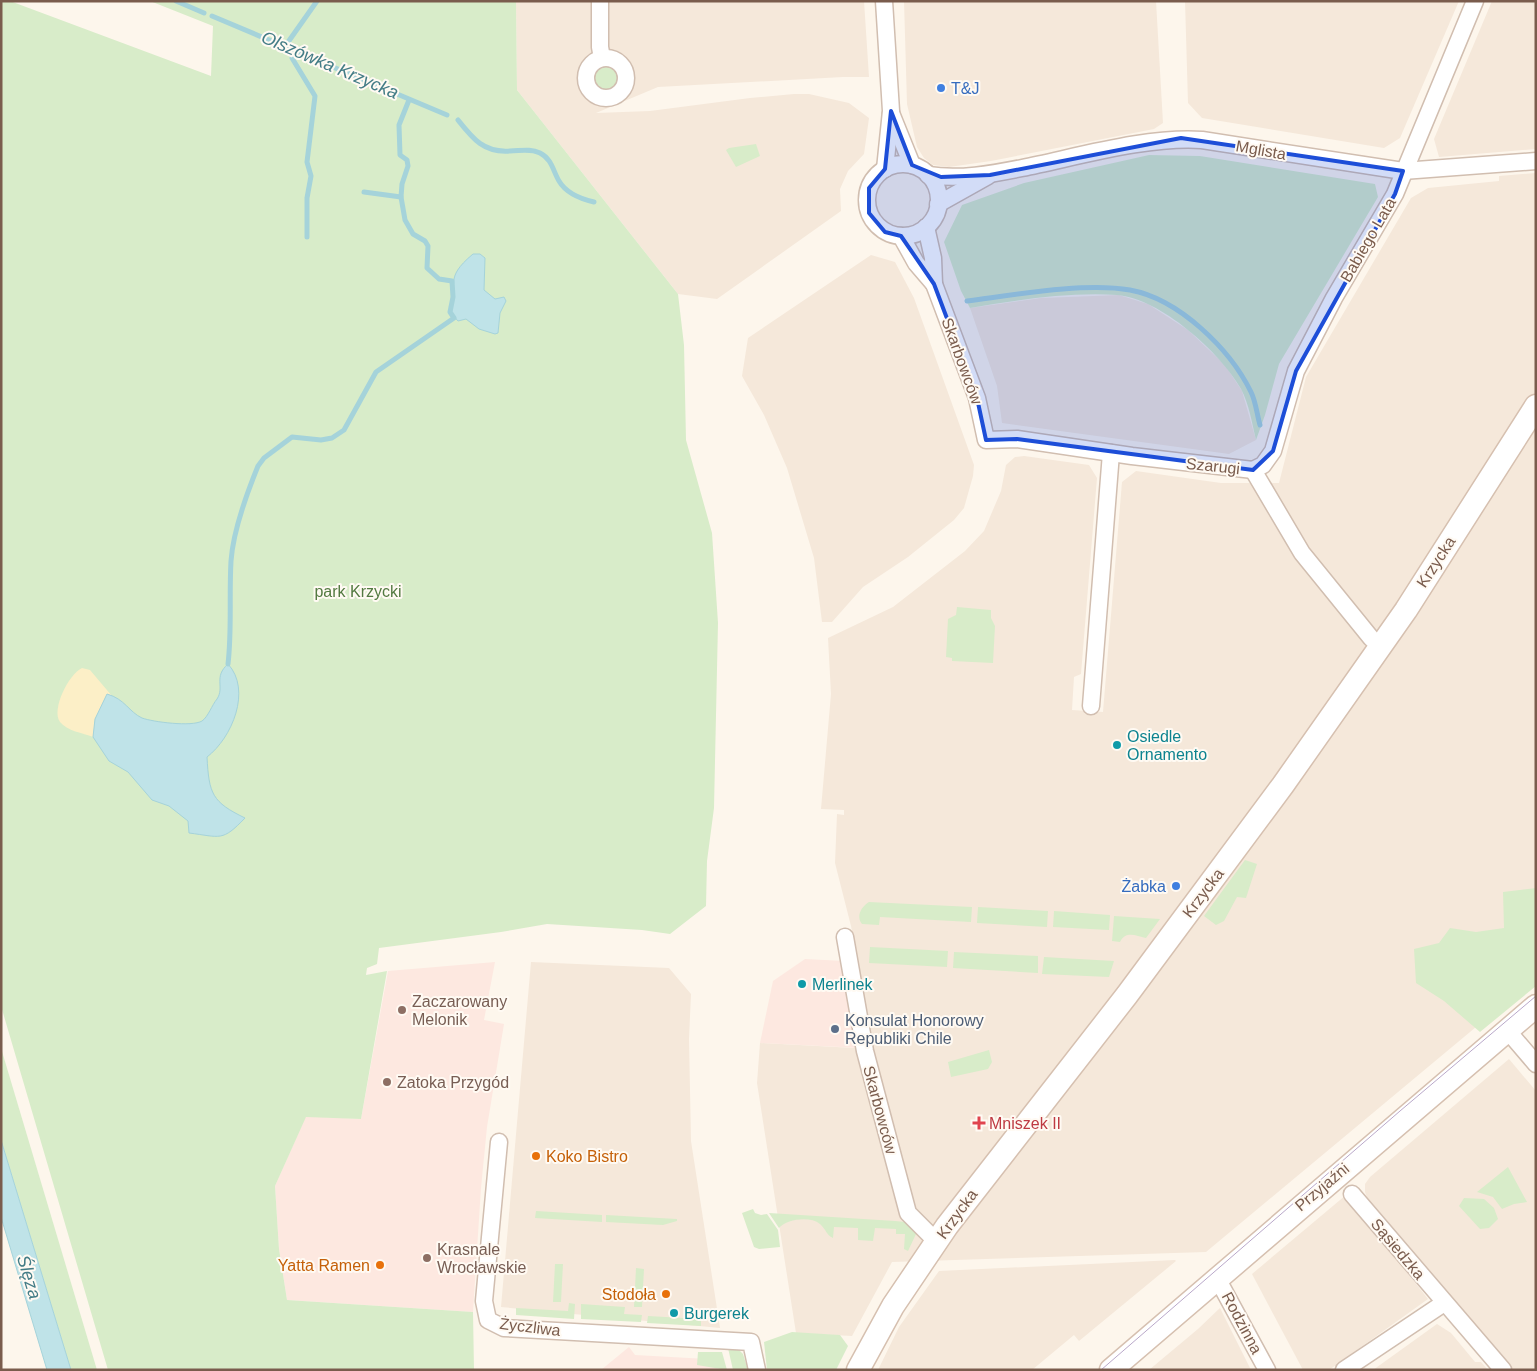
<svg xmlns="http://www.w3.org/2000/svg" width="1537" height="1371" font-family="Helvetica,sans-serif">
<rect width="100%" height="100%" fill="#fdf6ec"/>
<g fill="#f5e8da">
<path d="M516,1H864L869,77H843L658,87L596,113L650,111L750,98L794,94H809L849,103L869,118L864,154L848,171L840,189L841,211L717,299L678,294L517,90Z"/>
<path d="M904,1H1156L1163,123L1154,129L991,161L949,167L933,165L924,158L917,147L907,104Z"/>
<path d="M1185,1H1459L1400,138L1384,148L1202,118L1188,103Z"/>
<path d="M1492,1H1536V149L1439,157L1434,139Z"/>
<path d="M1536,173V977L1206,1252L892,1262L852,1336L796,1333L757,1083L760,1043L873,1049L851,926L835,863L837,814L844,815V810L821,809L831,694L828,638L893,607L965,551L984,531L1001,491L1006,465L1015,457L1024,456L1089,465L1097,478L1081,674L1074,677L1072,710L1103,712L1122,482L1136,471L1221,483H1279L1306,377L1411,198L1428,188L1499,181V176Z"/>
<path d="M871,255L895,262L914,298L974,465L973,476L964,508L954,520L908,557L863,587L832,622H822L814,558L787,468L764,415L742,376L748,338Z"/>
<path d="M1119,295L1148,304L1188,330L1225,365L1242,391L1256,440L1229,454L1002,423L997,386L970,308L1041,298Z"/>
<path d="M531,962L669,968L691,994L689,1039L691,1141L720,1328L501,1307Z"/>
<path d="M1509,1059L1536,1091V1370H1509L1368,1200L1365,1192V1184L1370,1177Z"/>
<path d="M1346,1195L1428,1299L1329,1370H1303L1252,1274Z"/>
<path d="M1175,1260L1176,1261L1079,1341L1074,1335L1032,1370H878L899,1327L939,1271Z"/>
<path d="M1220,1308L1251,1370H1149L1198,1329Z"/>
<path d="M1437,1324L1451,1333L1475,1362H1481L1488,1370H1373Z"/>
</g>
<g fill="#fde8e0">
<path d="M805,959L844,961L860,1048L760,1043L773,981Z"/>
<path d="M495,962L484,1020L504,1024L487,1127L481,1188L473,1312L287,1300L279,1249L275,1186L306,1116L361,1119L388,971Z"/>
<path d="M629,1347L635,1355L707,1359L719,1370H601Z"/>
</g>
<g fill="#d8ecc9">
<path d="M1,1H10L211,76L213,26L150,1H516L517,90L678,294L684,345L686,440L712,533L718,623L714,808L707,861L706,906L670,934L642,930L547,924L501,932L379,948L377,964L367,968L366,975L387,971L361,1119L306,1117L275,1186L279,1249L287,1300L473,1312L474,1370H108L1,1006Z"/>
<circle cx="606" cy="78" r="13"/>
<path d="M756,144L760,156L736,167L726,150L729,148Z"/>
<path d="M1149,155L1200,156L1375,184L1378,197L1279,364L1265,415L1256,440C1252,423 1249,404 1241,389C1221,353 1160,298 1117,295C1068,292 1018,300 970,308L961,291L944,242L962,205L1024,183Z"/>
<path d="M957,607L991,610V618L995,626L993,663L952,661V658L946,657L948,619L956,615Z"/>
<path d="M1245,860L1257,864L1246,898L1237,897L1224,921L1216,925L1204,916Z"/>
<path d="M1536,888V986L1480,1032L1444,1001L1416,983L1414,949L1439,943L1450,928L1476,932L1504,928L1503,892Z"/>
<path d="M869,902L972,907L971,922L880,917L879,925L862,924C856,916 861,907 869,902Z"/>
<path d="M978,907L1048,911L1047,927L977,923Z"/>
<path d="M1054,911L1110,915L1109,930L1053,927Z"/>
<path d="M1114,916L1160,919L1146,938C1136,936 1126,930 1120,942L1112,941Z"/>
<path d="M870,947L948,951L947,967L869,963Z"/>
<path d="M954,952L1038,956V973L953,968Z"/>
<path d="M1044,957L1114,961L1109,977L1042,974Z"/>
<path d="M1,1048L97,1370H71L1,1140Z"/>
<path d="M989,1050L992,1062L988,1069L951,1077L948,1062Z"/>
<path d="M1508,1167L1527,1202L1514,1204L1502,1209L1493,1197L1477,1192Z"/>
<path d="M1464,1198L1484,1199L1494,1208L1498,1219L1489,1228L1480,1229L1459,1206Z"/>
<path d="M753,1209L755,1213L761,1215L767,1214L778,1230L780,1247L759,1249L754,1247L742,1213Z"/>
<path d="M536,1211L602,1215V1222L535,1218Z"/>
<path d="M769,1213L895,1221L905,1222L916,1234L908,1251L904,1249L905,1234H896V1229L875,1228L873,1241L858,1240V1228L834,1227L833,1238C826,1235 826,1229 820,1224C810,1216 787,1219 779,1228Z"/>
<path d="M606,1215L677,1219V1221L663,1225L606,1222Z"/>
<path d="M555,1264H563L561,1302H553Z"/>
<path d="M636,1268L644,1269L642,1307H634Z"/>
<path d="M569,1303L575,1304L574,1319L516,1315V1308L568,1311Z"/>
<path d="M581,1304L625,1307L624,1314L642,1315L641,1322L581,1319Z"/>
<path d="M648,1316L701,1319V1326L647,1323Z"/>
<path d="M792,1332L840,1335L848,1346L836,1370H767L764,1342Z"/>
<path d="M728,1348L738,1349L743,1354L748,1370H733Z"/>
<path d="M698,1352H722L727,1370L697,1365Z"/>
</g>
<path fill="#fcefc7" d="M82,668L90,670L112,696L107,694L95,719L93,737C83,733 67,731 60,722C51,709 69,674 82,668Z"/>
<g fill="#bfe3e8" stroke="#a5d3da">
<path d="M473,254H480L485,258L484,290L495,299L504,297L506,301L500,313L498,333L495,334L479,329L466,319L458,321L450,312C460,283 442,280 473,254Z"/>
<path d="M228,664C252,690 232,738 207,757C209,794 212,802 245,818C222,842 221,837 189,833L188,821L169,806L152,800L128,772L109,761L93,737L95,719L107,694C125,699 129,712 142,718C153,722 192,727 202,721C208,717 212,705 217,699C225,687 213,677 228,664Z"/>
<path d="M1,1140L71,1370H47L1,1217Z"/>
</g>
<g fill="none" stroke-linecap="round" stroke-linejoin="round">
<g stroke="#a5d3da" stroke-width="5">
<path d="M176,1L204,13"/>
<path d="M212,16L447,115"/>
<path d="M286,45L317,1"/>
<path d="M294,49L292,58L315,96L307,162L311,176L307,198V237"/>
<path d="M458,120C473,139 484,153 510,151C520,151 530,148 540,153C552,159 553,171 559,181C566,193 581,199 594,202"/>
<path d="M364,192L401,197"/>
<path d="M967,301C1013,295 1085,282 1130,290C1179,299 1230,349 1251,392C1256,402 1257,415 1260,425"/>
<path d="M228,664C232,630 229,596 231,561C233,532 247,493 258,466L264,458L292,437L321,440L332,438L344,430L376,372L454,318L450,312L453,297L452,281L439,279L427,268L428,246L425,241L413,234L405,220L401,197L402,184L408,166L407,160L400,155L399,125L409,100"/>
</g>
<g stroke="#d1beb0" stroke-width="19">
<g id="street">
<path d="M600,1V47L602,58"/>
<path d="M884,1L891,111L885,169"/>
<circle cx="606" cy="78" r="20"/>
<path d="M891,113L912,165"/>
<circle cx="903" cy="200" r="36"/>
<path d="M928,175C959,180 992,174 1022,168C1077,157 1148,136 1202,140L1403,171L1536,161"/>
<path d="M938,204L988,176"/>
<path d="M926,227L933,258L934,284L977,398L986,440L1017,439L1132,456L1253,470"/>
<path d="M901,236L916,263L934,284"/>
<path d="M1253,470L1263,465L1273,451L1296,371L1334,298L1395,194L1475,1"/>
<path d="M1253,470L1302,553L1371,638L1380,646"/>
<path d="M1091,706L1111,453"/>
<path d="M845,937L865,1051L908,1213L937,1242"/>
<path d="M1507,1030L1536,1064"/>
<path d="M499,1142L484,1301L488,1320L504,1328L751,1342L757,1370"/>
<path d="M1352,1194L1503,1370"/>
<path d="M1217,1278L1267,1370"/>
<path d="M1344,1370L1444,1303"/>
</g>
</g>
<g stroke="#d6c0b0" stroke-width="25">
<g id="secondary">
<path d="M858,1370L893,1306L947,1226L1127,995L1283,785L1406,610L1536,406"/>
<path d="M1111,1370L1536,1006"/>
</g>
</g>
<use href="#street" stroke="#fff" stroke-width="16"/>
<use href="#secondary" stroke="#fff" stroke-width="22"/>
<path stroke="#b9a8c9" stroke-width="1" d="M1101,1370L1400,1111L1536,996"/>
</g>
<path fill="#1d4ed8" fill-opacity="0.2" stroke="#1d4ed8" stroke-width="4" stroke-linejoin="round" d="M891,111L912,165L941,177L990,175L1181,138L1403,171L1395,194L1296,371L1273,451L1253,470L1017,439L986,440L977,398L934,284L901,236L885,232L869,213V188L885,169Z"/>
<g fill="#3f7fe0" stroke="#fffaf3" stroke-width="2">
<circle cx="941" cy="88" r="5"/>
<circle cx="1176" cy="886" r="5"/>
</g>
<g fill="#0f9aa8" stroke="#fffaf3" stroke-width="2">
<circle cx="1117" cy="745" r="5"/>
<circle cx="802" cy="984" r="5"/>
<circle cx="674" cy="1313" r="5"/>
</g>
<g fill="#8d6e63" stroke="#fffaf3" stroke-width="2">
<circle cx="402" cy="1010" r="5"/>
<circle cx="387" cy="1082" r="5"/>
<circle cx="427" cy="1258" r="5"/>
</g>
<circle fill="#5c6f8a" stroke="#fffaf3" stroke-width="2" cx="835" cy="1029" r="5"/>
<path fill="#e0444e" stroke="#fffaf3" stroke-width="2" d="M976.5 1115.5h5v5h5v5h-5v5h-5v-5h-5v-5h5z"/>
<g fill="#e8710a" stroke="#fffaf3" stroke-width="2">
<circle cx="536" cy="1156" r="5"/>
<circle cx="380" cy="1265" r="5"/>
<circle cx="666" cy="1294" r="5"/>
</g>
<g text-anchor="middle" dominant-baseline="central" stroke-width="4" stroke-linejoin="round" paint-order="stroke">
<g font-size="16" fill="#366cbe" stroke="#fffaf3" text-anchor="start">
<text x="951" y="88">T&amp;J</text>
<text x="1166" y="886" text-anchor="end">Żabka</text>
</g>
<g font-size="16" fill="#7a5c4d" stroke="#fffaf3">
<text transform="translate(1261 150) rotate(10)">Mglista</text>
<text transform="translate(1368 240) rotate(-60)">Babiego Lata</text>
<text transform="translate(962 361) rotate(70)">Skarbowców</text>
<text transform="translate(1213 466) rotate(6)">Szarugi</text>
<text transform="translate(1436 562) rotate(-57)">Krzycka</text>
<text transform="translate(1203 893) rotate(-53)">Krzycka</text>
<text transform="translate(880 1110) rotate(75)">Skarbowców</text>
<text transform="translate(1322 1187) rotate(-40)">Przyjaźni</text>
<text transform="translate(957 1214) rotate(-54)">Krzycka</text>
<text transform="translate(1398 1249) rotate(50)">Sąsiedzka</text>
<text transform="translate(1242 1323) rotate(62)">Rodzinna</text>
<text transform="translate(530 1327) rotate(7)">Życzliwa</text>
</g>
<g font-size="16" fill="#537a41" stroke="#fffaf3">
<text x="358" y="591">park Krzycki</text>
</g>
<g font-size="16" fill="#0d838f" stroke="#fffaf3" text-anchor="start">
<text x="1127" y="736">Osiedle<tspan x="1127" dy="18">Ornamento</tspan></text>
<text x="812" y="984">Merlinek</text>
<text x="684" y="1313">Burgerek</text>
</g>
<g font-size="16" fill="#785e54" stroke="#fffaf3" text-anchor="start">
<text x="412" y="1001">Zaczarowany<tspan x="412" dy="18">Melonik</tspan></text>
<text x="397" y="1082">Zatoka Przygód</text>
<text x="437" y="1249">Krasnale<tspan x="437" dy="18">Wrocławskie</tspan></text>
</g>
<g font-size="16" fill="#4e5e75" stroke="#fffaf3" text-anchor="start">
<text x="845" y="1020">Konsulat Honorowy<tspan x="845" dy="18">Republiki Chile</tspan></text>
</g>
<g font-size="16" fill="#be3a42" stroke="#fffaf3" text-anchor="start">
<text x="989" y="1123">Mniszek II</text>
</g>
<g font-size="16" fill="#c56008" stroke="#fffaf3" text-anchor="end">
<text x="546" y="1156" text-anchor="start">Koko Bistro</text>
<text x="370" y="1265">Yatta Ramen</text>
<text x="656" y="1294">Stodoła</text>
</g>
<g font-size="18" font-style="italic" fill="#437c86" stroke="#fffaf3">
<text transform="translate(330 65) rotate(23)">Olszówka Krzycka</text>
<text transform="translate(29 1277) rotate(73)">Ślęza</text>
</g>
</g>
<rect width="1537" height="1371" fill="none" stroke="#7a5c4d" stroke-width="5"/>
</svg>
